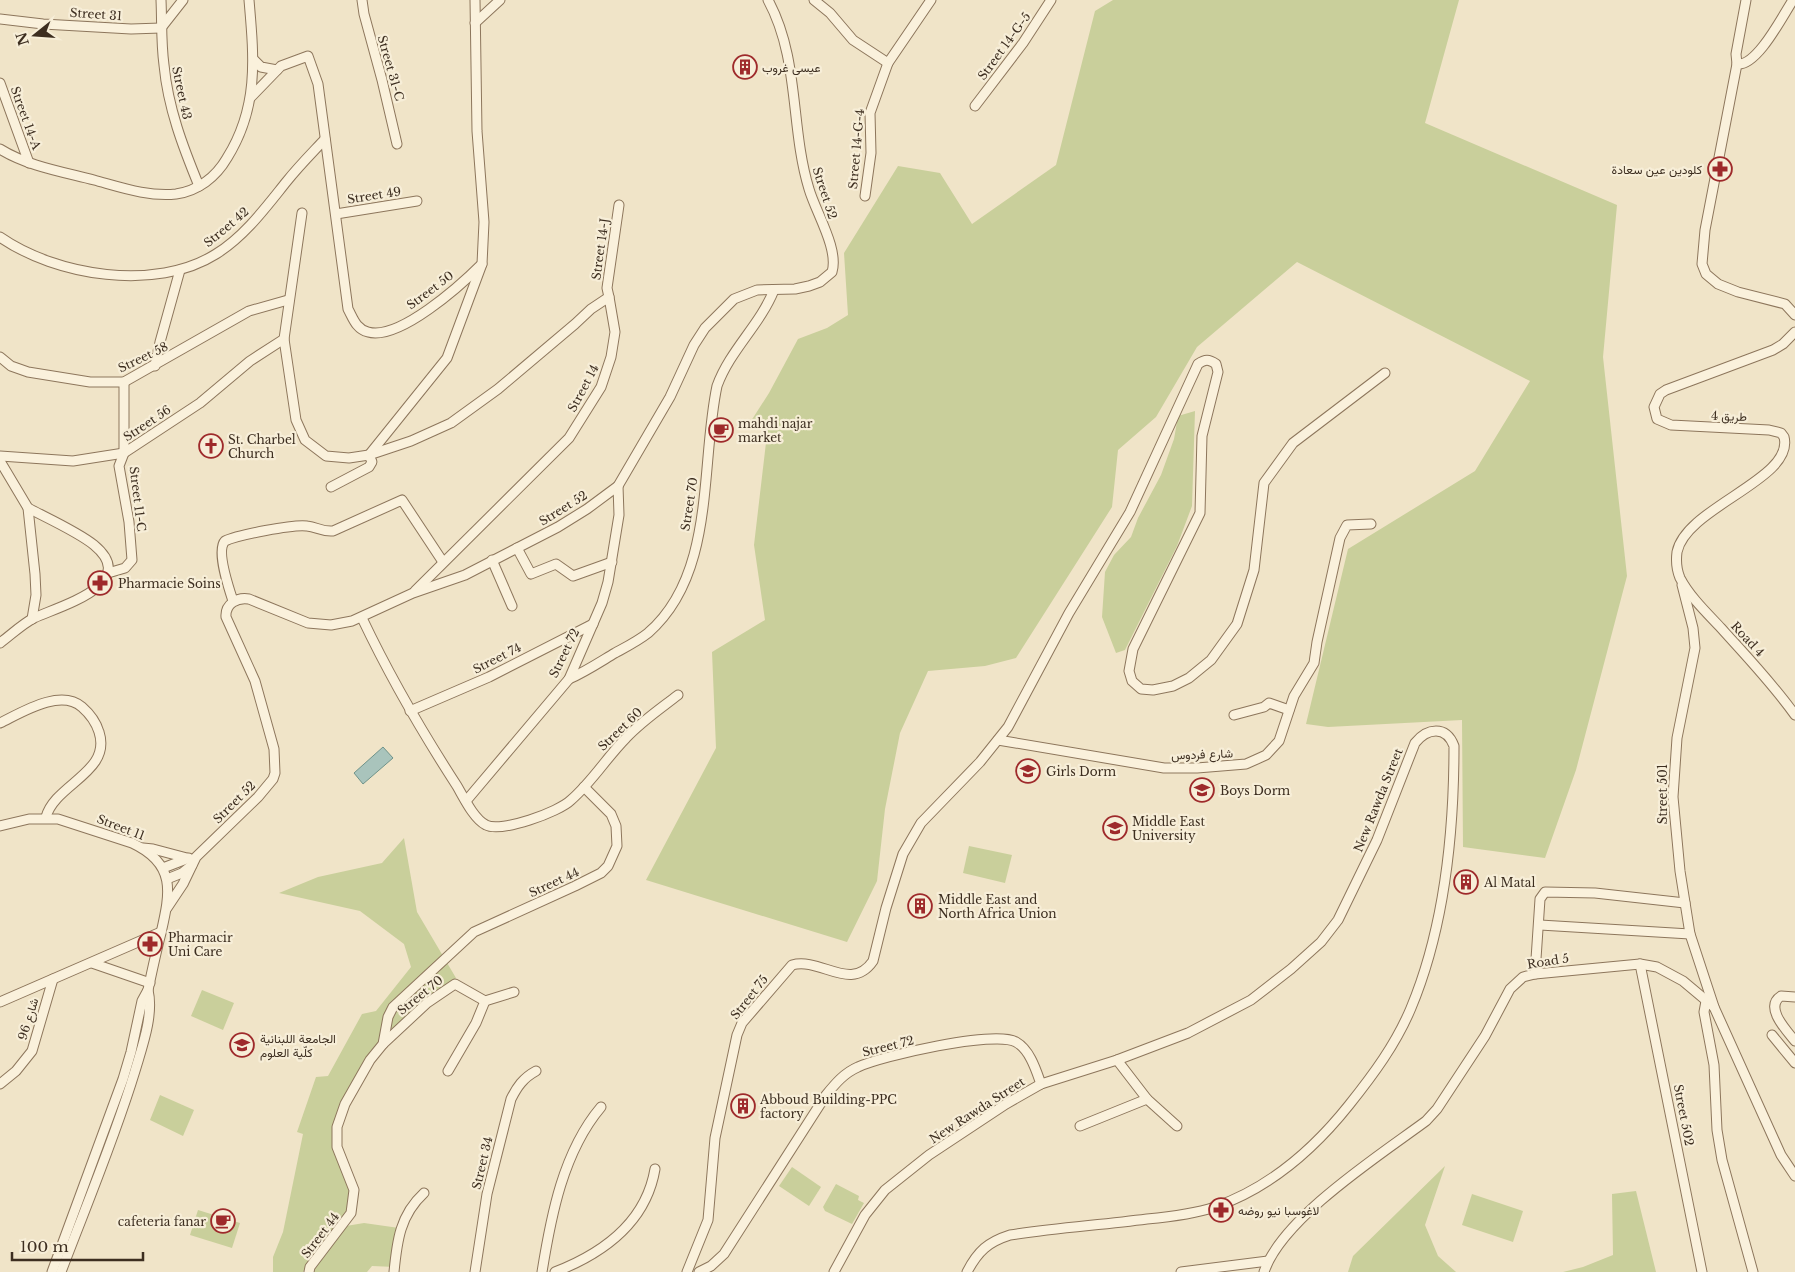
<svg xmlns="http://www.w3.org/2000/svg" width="1795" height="1272" font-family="'Libre Baskerville',Vazirmatn,serif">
<rect width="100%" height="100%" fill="#f0e4c8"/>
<g fill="#c9cf9b">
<path d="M1113,0H1459L1425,123L1617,205L1603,357L1627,576L1576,770L1545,858L1463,847L1462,720L1328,727L1306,724L1348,549L1475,471L1530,381L1297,262L1197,347L1156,417L1118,450L1112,507L1016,658L985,666L928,671L900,733L885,809L877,881L847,942L646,880L716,748L712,652L765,620L754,545L767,434L751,421L769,393L798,339L827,328L848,315L844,253L898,166L940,173L972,224L1056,165L1095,11Z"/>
<path d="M1195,411L1192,506L1177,546L1125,650L1116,653L1102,617L1105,572L1114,555L1131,537L1138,518L1161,475L1174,439L1178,416Z"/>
<path d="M404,838L417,912L456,978L379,1043L340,1114L342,1155L357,1186L348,1211L303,1272H273V1257L283,1232L303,1134L297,1132L316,1077L328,1076L362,1014L376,1011L411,967L404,944L360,911L279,893L318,877L382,863Z"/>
<path d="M969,846L1012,855L1005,883L963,873Z"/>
<path d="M202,990L234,1003L223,1030L191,1016Z"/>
<path d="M160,1095L194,1110L183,1136L150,1120Z"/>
<path d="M1445,1166L1425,1225L1438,1256L1456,1272H1348L1353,1256Z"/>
<path d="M792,1167L821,1187L809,1206L779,1186Z"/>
<path d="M836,1184L859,1196L858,1200L864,1203L852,1224L825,1211L823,1207Z"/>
<path d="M1636,1191L1656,1272H1563L1583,1267L1613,1255L1612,1194Z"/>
<path d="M1472,1194L1523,1211L1513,1242L1462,1225Z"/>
<path d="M198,1210L240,1223L232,1248L190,1235Z"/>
<path d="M364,1223L399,1228L395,1267L372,1266L367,1272H312L346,1226Z"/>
</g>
<path fill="#a9c4bc" stroke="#6f938a" d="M383,747L393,758L363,784L354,773Z"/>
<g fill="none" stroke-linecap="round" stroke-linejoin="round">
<g stroke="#8d765c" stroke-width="11">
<g id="minor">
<path d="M161,0C162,22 161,43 164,65C168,108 183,147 199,186"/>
<path d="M362,0L364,14L382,80L397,144"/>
<path d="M814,0L830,13L853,40L888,63"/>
<path d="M1746,0L1736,54L1737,64L1705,230L1702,264L1706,274L1718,284L1738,292L1785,304L1795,315"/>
<path d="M0,19L43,24L131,29L161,28"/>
<path d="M475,23L500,0"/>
<path d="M161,28L183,0"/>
<path d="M254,60L261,67L277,70"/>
<path d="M1737,64C1757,67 1783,15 1793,0"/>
<path d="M0,83L29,163"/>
<path d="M251,97L281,66L308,56L318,84L348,309C353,318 356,329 368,332C399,341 461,285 482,264"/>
<path d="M975,106L1023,43L1051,0"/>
<path d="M0,149C27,166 63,172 94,180C120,187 148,197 176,194C198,191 216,177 227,158C259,107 254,58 249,0"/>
<path d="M865,196L871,153L870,113L888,63L931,0"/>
<path d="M302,213L284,339L296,420L305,440L326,456L349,458L369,455L411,441L451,423L498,389L575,324L591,309L609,297L615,332L611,357L601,387L569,438L415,591"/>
<path d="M336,214L417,201"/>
<path d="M0,237C56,276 156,292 216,254C245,236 266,207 287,181C299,166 312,153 325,139"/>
<path d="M609,297L607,288L619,205"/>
<path d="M1795,332L1783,344L1773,350L1666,390L1660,394L1654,407L1657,419L1671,425L1769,430L1781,433L1784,437C1795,479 1686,507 1677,552C1676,560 1677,571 1680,578C1690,597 1707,613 1721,628C1747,657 1773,684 1795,715"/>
<path d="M0,357L11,366L28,372L90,382H124L249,311L288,300"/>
<path d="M155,366L160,342L180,270"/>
<path d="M369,455L447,358L482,264L484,222L477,131L475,0"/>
<path d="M0,456L73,461L124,453L200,403L250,361L284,339"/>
<path d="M0,461L28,508L35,574L36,595L32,619"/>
<path d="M331,487L369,467L372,462L369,455"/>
<path d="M517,548L531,574L556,564L573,576L612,562"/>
<path d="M492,560L512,606"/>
<path d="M108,573L125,568L132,560L129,522L119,466L124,453V382"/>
<path d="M1682,585L1693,628L1695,648L1677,738L1673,797L1680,871L1690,934L1714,1007L1781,1155L1795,1176"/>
<path d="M233,601C229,589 216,550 225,541C237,535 294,524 307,526C317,527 322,532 333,531L402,500L443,562"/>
<path d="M362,618C390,677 422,732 457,786C464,798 474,819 486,825C501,833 559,812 571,800C592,782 607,757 626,738C642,721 660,709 678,695"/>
<path d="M0,643C11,635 22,624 34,618C60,606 141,584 94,545C78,532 47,518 28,508"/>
<path d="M569,679C585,672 600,662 615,653C626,647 638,641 648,633C716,574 700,466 717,386C730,350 760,325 774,290"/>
<path d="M410,711L489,677L593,624"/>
<path d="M1234,715L1264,707L1269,703L1289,710"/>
<path d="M0,723C21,713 60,688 82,707C90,714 96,722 99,732C112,772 55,784 46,817"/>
<path d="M998,740L1164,768H1197L1246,764L1266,755L1279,741L1294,696L1314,663L1317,642L1340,538L1347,525L1371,524"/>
<path d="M466,801L569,679L602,603L608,582L619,515L618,486"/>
<path d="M0,826L29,819H58L132,843C177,864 170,893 161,933C156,952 152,971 148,990L142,1001L131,1052L123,1079L52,1272"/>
<path d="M143,848L153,849L187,858"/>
<path d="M163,868L189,858"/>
<path d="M167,879L182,873L192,865"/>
<path d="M167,908L183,884L196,857L258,797L273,779L275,773L274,749L255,681L226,617C225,604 237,597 249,599L308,623L331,625L352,621L413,593L465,575L558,527L587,509L618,486L670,397L694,345L705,328L734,299L757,290L795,289L809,286L820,282L832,272C839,249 816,213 809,189C790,127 800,59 768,0"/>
<path d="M1540,925L1690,934"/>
<path d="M92,963L150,983"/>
<path d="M1640,964L1702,1272"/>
<path d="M1535,974L1540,899L1545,892L1595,893L1685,903"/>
<path d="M1795,997L1781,996C1764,1007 1786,1030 1795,1041"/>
<path d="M485,1001L514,992"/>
<path d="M1706,1001L1704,1012L1714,1065L1717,1130L1722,1160L1753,1272"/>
<path d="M0,1002L161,932"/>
<path d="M1772,1035L1795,1063"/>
<path d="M383,1044L427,1003L455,984L485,1001L476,1023L448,1071"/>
<path d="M1117,1060L1147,1099L1177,1126"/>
<path d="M0,1084L16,1071L32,1051L53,979"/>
<path d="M1080,1126L1147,1099"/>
<path d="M61,1272C86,1206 114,1140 135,1071C142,1047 154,1015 148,990"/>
<path d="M309,1272L310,1267L351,1213L354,1190L337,1147V1127L345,1104L370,1060L383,1044L388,1017L393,1007L474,932L575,886L601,873L608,866L617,846L616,826L611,814L584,787"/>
<path d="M394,1272C397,1241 400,1215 424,1193"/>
<path d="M475,1272L487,1194L511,1099C517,1087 523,1078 536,1071"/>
<path d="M542,1272C551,1216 563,1152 601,1107"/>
<path d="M555,1272C604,1253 646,1222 655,1169"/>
<path d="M687,1272L708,1220L715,1138L737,1035L742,1023L792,965C821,957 851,993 873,961L886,908L903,854L921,823L980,762L1008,727L1069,613L1130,512L1198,364C1205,359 1209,359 1216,364L1218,372L1202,436L1200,513L1133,649L1129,671L1132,681L1141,689L1153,690L1173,686L1189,678L1211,660L1237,624L1254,570L1264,483L1293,443L1385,373"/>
<path d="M699,1272L711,1266L724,1254L826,1095C835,1084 844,1073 858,1067C881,1056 995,1030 1016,1042C1030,1050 1036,1070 1041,1084"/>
<path d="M834,1272L865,1215L885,1190L929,1155L1006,1104L1041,1084L1117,1060L1188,1033L1251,1000L1291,969L1321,942L1338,920L1377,840L1415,743C1427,728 1446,725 1454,746C1454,832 1444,929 1411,1008C1396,1044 1373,1075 1349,1105C1314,1149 1269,1188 1215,1207C1194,1214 1169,1217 1147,1219C1101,1225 1056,1228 1010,1235C988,1242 978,1251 967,1272"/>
<path d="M1181,1272L1268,1261"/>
<path d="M1264,1272C1282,1218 1380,1155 1426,1121L1437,1109L1485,1036L1510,989L1523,977L1535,974L1640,964L1657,967L1683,981L1714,1007"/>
</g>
</g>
<use href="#minor" stroke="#faf1dc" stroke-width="9"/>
</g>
<defs>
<g id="building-ring" transform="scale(1.25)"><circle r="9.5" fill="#f7eed8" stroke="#9e2a2b" stroke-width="1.5"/><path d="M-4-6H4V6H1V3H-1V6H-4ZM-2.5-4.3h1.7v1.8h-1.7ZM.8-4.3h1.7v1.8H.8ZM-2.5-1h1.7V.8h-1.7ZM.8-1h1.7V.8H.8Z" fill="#9e2a2b"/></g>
<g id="pharmacy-ring" transform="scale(1.25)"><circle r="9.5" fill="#f7eed8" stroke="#9e2a2b" stroke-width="1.5"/><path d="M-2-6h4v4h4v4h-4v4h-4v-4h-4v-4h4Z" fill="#9e2a2b"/></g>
<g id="cafe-ring" transform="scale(1.25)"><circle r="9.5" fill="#f7eed8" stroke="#9e2a2b" stroke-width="1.5"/><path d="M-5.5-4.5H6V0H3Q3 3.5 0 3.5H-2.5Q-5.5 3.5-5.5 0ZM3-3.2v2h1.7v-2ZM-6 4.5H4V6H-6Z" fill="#9e2a2b"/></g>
<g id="church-ring" transform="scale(1.25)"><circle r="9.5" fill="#f7eed8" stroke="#9e2a2b" stroke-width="1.5"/><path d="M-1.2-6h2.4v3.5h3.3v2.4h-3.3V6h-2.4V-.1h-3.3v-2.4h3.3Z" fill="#9e2a2b"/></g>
<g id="university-ring" transform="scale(1.25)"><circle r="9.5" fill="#f7eed8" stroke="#9e2a2b" stroke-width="1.5"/><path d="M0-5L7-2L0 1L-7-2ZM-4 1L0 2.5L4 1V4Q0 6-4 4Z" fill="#9e2a2b"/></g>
</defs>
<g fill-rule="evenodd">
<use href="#building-ring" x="745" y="67"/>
<use href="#pharmacy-ring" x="1720" y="169"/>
<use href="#cafe-ring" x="721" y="430"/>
<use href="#church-ring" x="211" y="446"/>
<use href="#pharmacy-ring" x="100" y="583"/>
<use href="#university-ring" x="1028" y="771"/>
<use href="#university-ring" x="1202" y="790"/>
<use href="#university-ring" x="1115" y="828"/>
<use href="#building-ring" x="1466" y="882"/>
<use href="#building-ring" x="920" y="906"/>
<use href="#pharmacy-ring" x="150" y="944"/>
<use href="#university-ring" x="242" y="1045"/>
<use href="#building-ring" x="743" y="1106"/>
<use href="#pharmacy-ring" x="1221" y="1210"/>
<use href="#cafe-ring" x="223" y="1221"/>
</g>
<g text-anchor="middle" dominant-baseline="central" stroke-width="4.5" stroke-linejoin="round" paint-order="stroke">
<g font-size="12" fill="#3d2e20" stroke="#f7eed8">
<text transform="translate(96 14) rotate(4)">Street 31</text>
<text transform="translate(1004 46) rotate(-54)">Street 14-G-5</text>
<text transform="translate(391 68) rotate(74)">Street 31-C</text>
<text transform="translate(182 93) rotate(78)">Street 43</text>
<text transform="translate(26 118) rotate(70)">Street 14-A</text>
<text transform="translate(856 149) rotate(-85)">Street 14-G-4</text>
<text transform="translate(825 193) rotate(72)">Street 52</text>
<text transform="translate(374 195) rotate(-9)">Street 49</text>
<text transform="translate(226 227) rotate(-40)">Street 42</text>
<text transform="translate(600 249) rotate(-82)">Street 14-J</text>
<text transform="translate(430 290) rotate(-37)">Street 50</text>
<text transform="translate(143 357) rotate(-26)">Street 58</text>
<text transform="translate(583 388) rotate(-62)">Street 14</text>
<text transform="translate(1729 416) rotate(2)">طريق 4</text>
<text transform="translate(147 423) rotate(-34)">Street 56</text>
<text transform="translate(138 499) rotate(83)">Street 11-C</text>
<text transform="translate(689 504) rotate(-81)">Street 70</text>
<text transform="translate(563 508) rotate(-32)">Street 52</text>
<text transform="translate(1748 639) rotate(47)">Road 4</text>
<text transform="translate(564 653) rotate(-64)">Street 72</text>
<text transform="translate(497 658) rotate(-27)">Street 74</text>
<text transform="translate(620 729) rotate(-44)">Street 60</text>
<text transform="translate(1202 754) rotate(-2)">شارع فردوس</text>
<text transform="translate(1662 794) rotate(-90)">Street 501</text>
<text transform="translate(1378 800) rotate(-68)">New Rawda Street</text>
<text transform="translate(234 802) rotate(-45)">Street 52</text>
<text transform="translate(121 827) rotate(21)">Street 11</text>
<text transform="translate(554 882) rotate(-25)">Street 44</text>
<text transform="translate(1548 961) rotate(-9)">Road 5</text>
<text transform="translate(420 995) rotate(-39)">Street 70</text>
<text transform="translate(749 997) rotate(-52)">Street 75</text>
<text transform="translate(28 1019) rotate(-73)">شارع 96</text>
<text transform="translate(888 1046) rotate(-14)">Street 72</text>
<text transform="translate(977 1110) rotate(-33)">New Rawda Street</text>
<text transform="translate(1684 1115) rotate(79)">Street 502</text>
<text transform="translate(482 1163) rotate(-77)">Street 34</text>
<text transform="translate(320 1235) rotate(-53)">Street 44</text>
</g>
<g font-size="12" fill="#3d2e20" stroke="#f7eed8" text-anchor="start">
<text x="762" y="67">عيسى غروب</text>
<text x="1702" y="169" text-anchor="end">كلودين عين سعادة</text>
<text x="738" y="423">mahdi najar<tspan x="738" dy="14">market</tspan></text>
<text x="228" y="439">St. Charbel<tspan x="228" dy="14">Church</tspan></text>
<text x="118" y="583">Pharmacie Soins</text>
<text x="1046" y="771">Girls Dorm</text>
<text x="1220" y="790">Boys Dorm</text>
<text x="1132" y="821">Middle East<tspan x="1132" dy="14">University</tspan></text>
<text x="1484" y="882">Al Matal</text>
<text x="938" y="899">Middle East and<tspan x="938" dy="14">North Africa Union</tspan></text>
<text x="168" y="937">Pharmacir<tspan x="168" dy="14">Uni Care</tspan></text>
<text x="260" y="1038">الجامعة اللبنانية<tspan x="260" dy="14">كلّية العلوم</tspan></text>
<text x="760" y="1099">Abboud Building-PPC<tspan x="760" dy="14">factory</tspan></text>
<text x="1238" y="1210">لاغوسبا نيو روضه</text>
<text x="206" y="1221" text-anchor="end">cafeteria fanar</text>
</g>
</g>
<g transform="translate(35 35) rotate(253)" stroke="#f7eed8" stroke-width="4" paint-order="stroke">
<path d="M0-4L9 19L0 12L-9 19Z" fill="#3d2e20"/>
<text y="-8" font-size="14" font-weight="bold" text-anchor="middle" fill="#3d2e20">N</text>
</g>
<path d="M12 1252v8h131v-8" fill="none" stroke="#3d2e20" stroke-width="2.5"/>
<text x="20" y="1252" font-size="15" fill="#3d2e20" stroke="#f7eed8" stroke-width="4" paint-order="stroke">100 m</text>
</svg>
